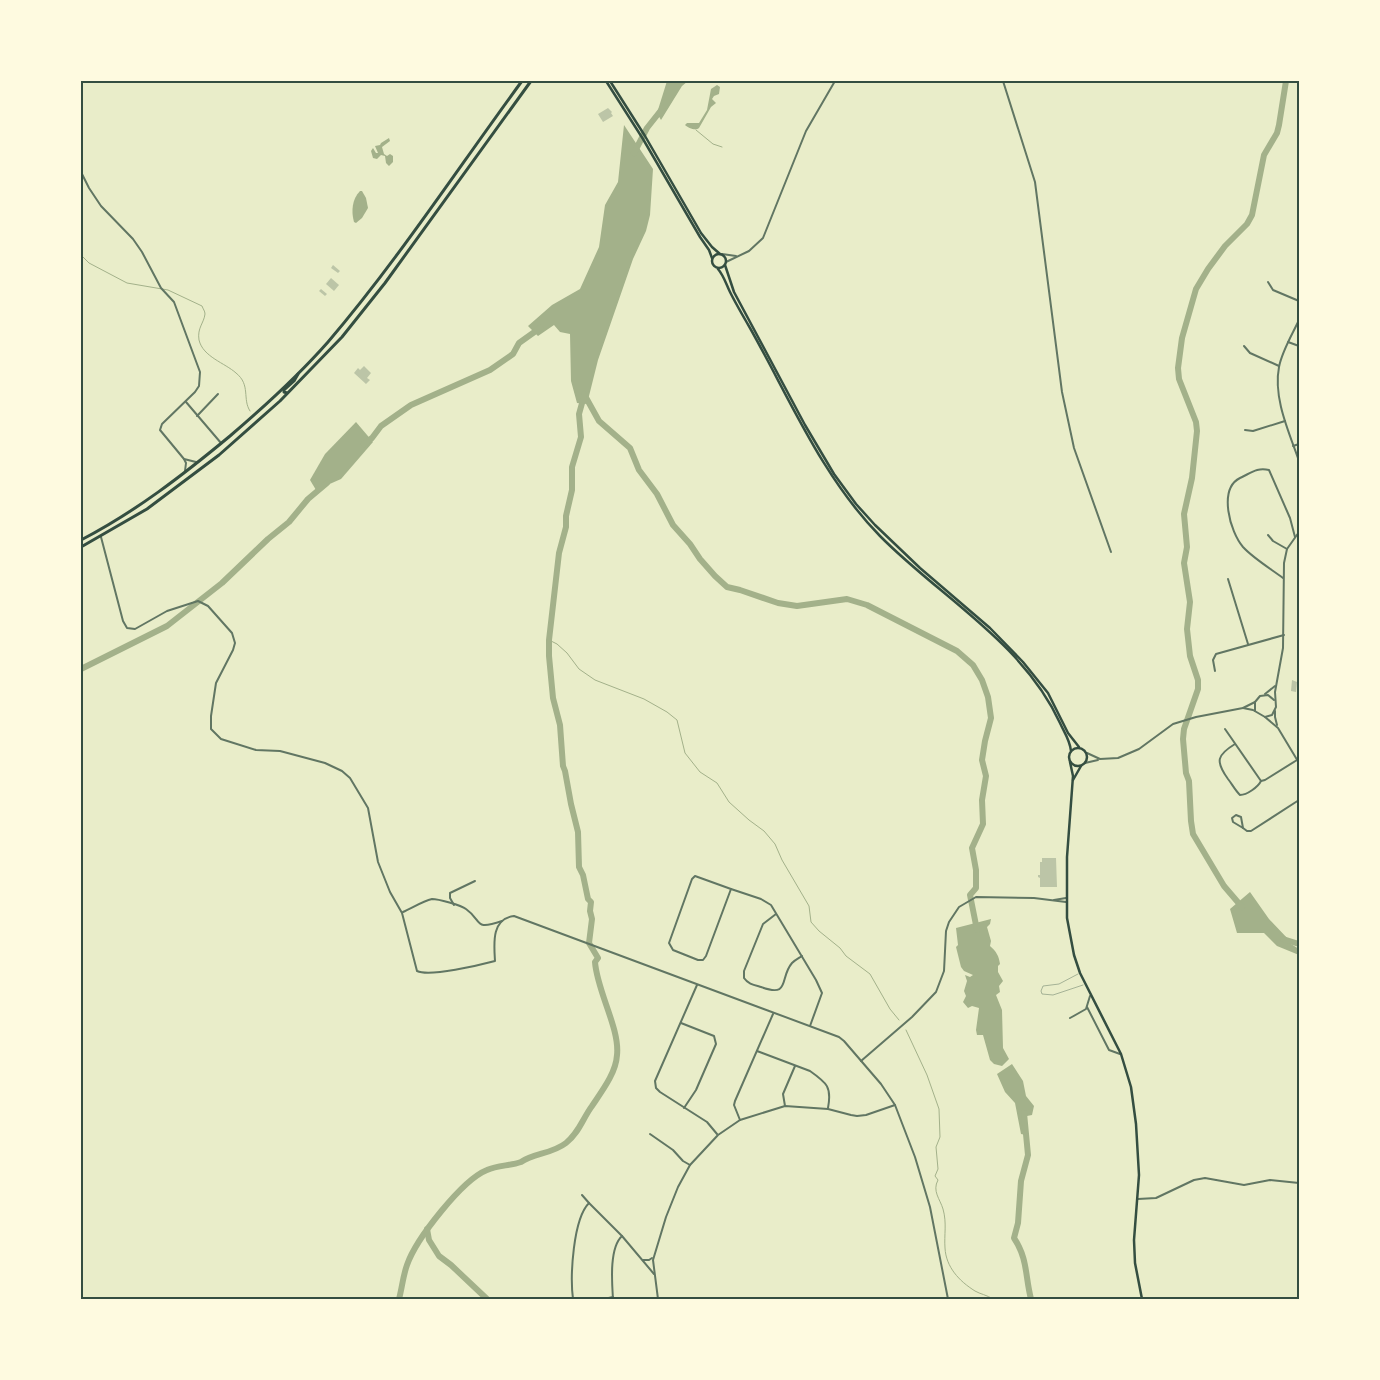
<svg xmlns="http://www.w3.org/2000/svg" width="1380" height="1380" font-family="Cabin,sans-serif">
<rect width="100%" height="100%" fill="#e9edc9"/>
<g fill="#a3b18a">
<path d="M667,81H688L682,86L661,120L657,113Z"/>
<path d="M717,85L720,87L719,94L714,96L712,99L716,103L711,107L699,128C696,131 688,128 685,125L687,123H699L707,110L711,89Z"/>
<path d="M624,125L653,169L650,215L646,231L633,259L598,360L587,404L577,403L571,381L570,334L560,332L554,325L538,336L528,326L552,305L580,289L599,247L605,205L618,182Z"/>
<path d="M389,138L390,141L382,147L384,154L387,156L390,154L393,156V162L389,166L386,163L385,156L381,155L377,159L373,158L371,151L373,148L376,153H378L375,146L380,145L381,143Z"/>
<path d="M360,191H362L366,198L368,208L362,218L356,223L354,222C351,211 352,199 360,191Z"/>
<path d="M356,422L373,442L341,479L316,490L310,480L325,454Z"/>
<path d="M1250,892L1269,919L1289,940L1291,944L1299,949V955L1277,946L1264,933H1237L1230,909Z"/>
<path d="M991,919L990,924L987,927L991,941L990,946C996,951 999,956 1000,964L998,966V972L1003,981L999,986L1000,992L996,995L1002,1010L1003,1048L1009,1059L1002,1066L994,1064L990,1060L983,1035H977L976,1030L979,1008L972,1006L968,1008L963,1002L966,996L964,991L967,981L965,975L970,977L973,975L964,971L961,967L956,947L958,945L956,928Z"/>
<path d="M1012,1064L1023,1081L1026,1096L1034,1106L1032,1115L1027,1116L1023,1121L1026,1127V1135L1021,1134L1015,1103L1005,1092L997,1074Z"/>
</g>
<g fill="none" stroke-linecap="round" stroke-linejoin="round">
<g stroke="#a3b18a" stroke-width="1">
<path d="M696,130L713,144L722,147"/>
<path d="M81,255L89,263L127,283L168,290L202,306C203,309 205,311 205,314C204,323 197,328 199,340C203,357 225,363 236,373C251,385 242,399 250,411"/>
<path d="M549,640L557,644L567,653L579,669L595,680L644,699L667,712L677,720L685,753L700,772L717,783L729,802L749,820L764,831L775,844L782,860L809,906L811,922L819,931L840,948L846,956L870,974L890,1009L899,1020"/>
<path d="M906,1030L927,1075L939,1109L940,1137L936,1147L938,1169L935,1176L938,1180C932,1191 940,1199 943,1209C947,1223 944,1235 945,1248C946,1267 959,1281 975,1291C980,1294 987,1295 993,1299"/>
</g>
<g stroke="#a3b18a" stroke-width="6">
<path d="M634,153L647,128L662,109"/>
<path d="M584,394L599,421L630,448L639,470L657,494L673,525L690,544L700,559L715,576L727,587L740,590L778,603L797,606L847,599L867,605L957,651L973,665L982,680L988,697L991,718L985,741L982,760L986,776L982,800L983,824L972,848L976,870V888L970,895L977,930"/>
<path d="M364,444L372,438L381,426L411,405L490,370L513,354L519,343L540,328"/>
<path d="M81,669L167,626L222,583L268,539L289,522L308,499L327,483"/>
<path d="M1242,907L1224,886L1193,834L1191,821L1189,781L1186,773L1183,739L1184,729L1198,689V680L1190,656L1187,629L1190,602L1184,563L1187,547L1184,514L1192,478L1197,431L1196,422L1179,379L1178,368L1182,338L1196,289L1208,269L1225,246L1247,224L1252,215L1264,155L1277,133L1279,125L1286,81"/>
<path d="M1283,939L1299,944"/>
<path d="M1024,1113L1028,1155L1021,1181L1018,1223L1014,1238C1028,1259 1025,1276 1031,1299"/>
<path d="M427,1229L429,1240L439,1256L451,1265L487,1299"/>
<path d="M399,1299C402,1288 403,1276 407,1265C416,1239 462,1180 487,1170C498,1165 510,1166 521,1162C534,1153 552,1154 566,1143C579,1133 583,1118 592,1106C602,1091 616,1073 617,1055C620,1029 597,991 595,962L598,958L589,943L592,919L590,911L591,902L588,899L583,875L579,867L578,832L571,804L565,771L563,766L560,725L553,698L549,656V640L559,553L566,527V516L572,490V467L581,437L579,414L584,396"/>
</g>
</g>
<g fill="#bcc5a7">
<path d="M608,108L612,112L611,113L613,116L603,122L598,114Z"/>
<path d="M333,265L340,271L338,273L331,268Z"/>
<path d="M331,278L339,285L334,291L326,284Z"/>
<path d="M321,289L327,294L325,296L319,291Z"/>
<path d="M364,366L371,373L367,378L370,380L366,384L354,373L358,368L360,370Z"/>
<path d="M1292,680L1297,682L1296,692L1291,691Z"/>
<path d="M1042,858H1056L1057,887H1040V878L1038,877V875H1040V862H1042Z"/>
</g>
<g fill="none" stroke-linecap="round" stroke-linejoin="round">
<path stroke="#617663" stroke-width="0.5" d="M1078,974L1059,984L1043,986L1041,991L1042,994L1053,995L1083,985"/>
<g stroke="#617663" stroke-width="2">
<path d="M1003,81L1035,182L1062,392L1074,448L1111,552"/>
<path d="M81,172L89,188L101,206L133,239L142,252L161,288L174,302L200,372L199,386L195,392L162,424L160,430L184,459L196,462"/>
<path d="M722,254L736,256"/>
<path d="M726,262L749,251L763,238L806,131L835,81"/>
<path d="M1268,282L1273,290L1299,301"/>
<path d="M1299,320C1292,335 1282,351 1279,367C1273,398 1289,432 1299,461"/>
<path d="M1288,342L1299,346"/>
<path d="M1244,346L1250,353L1279,366"/>
<path d="M186,402L221,443"/>
<path d="M197,416L218,394"/>
<path d="M1245,430L1253,431L1285,421"/>
<path d="M1293,446L1299,444"/>
<path d="M184,459L186,463L185,471"/>
<path d="M1268,535L1273,541L1287,549"/>
<path d="M101,537L123,621L127,628L135,629L167,611L198,601L208,606L232,633L235,643L233,650L216,683L211,716V729L221,739L256,750L280,751L325,763L342,771L350,778L368,808L378,862L390,892L402,913L417,971C430,977 480,965 495,961C494,944 491,919 514,916L839,1037L844,1041L881,1084L895,1105L915,1157L930,1207L948,1299"/>
<path d="M1283,578C1271,569 1253,558 1243,547C1230,532 1218,489 1240,478C1251,473 1257,467 1269,470L1290,518L1295,537"/>
<path d="M1228,579L1248,644"/>
<path d="M1215,671L1213,660L1216,654L1284,635"/>
<path d="M1265,694L1275,686"/>
<path d="M1243,708L1253,710L1265,717L1272,715L1276,707L1275,692L1283,648L1284,563L1287,549L1299,532"/>
<path d="M1255,711V702L1260,696L1268,695L1274,700"/>
<path d="M1275,711V717L1277,725"/>
<path d="M1265,717L1278,728L1299,763"/>
<path d="M1225,729L1261,781L1265,780L1297,760"/>
<path d="M1235,744C1217,755 1215,761 1228,779C1232,784 1235,790 1240,795C1247,795 1258,787 1261,781"/>
<path d="M1087,753L1100,759L1118,758L1139,749L1173,724L1196,717L1243,708L1255,702"/>
<path d="M1085,763L1098,760"/>
<path d="M1236,815L1241,817L1243,828L1233,822L1232,818Z"/>
<path d="M1243,828L1247,831H1251L1299,800"/>
<path d="M695,876L731,889L706,956L703,960H698L673,950L669,943L692,879Z"/>
<path d="M731,889L761,899L771,905L816,980L822,993L810,1026"/>
<path d="M1054,900L1066,898"/>
<path d="M454,905L450,898V893L475,881"/>
<path d="M403,912C412,908 423,901 432,899C438,899 461,905 466,909C483,921 473,931 502,921"/>
<path d="M776,914L763,924L744,971V978C748,984 754,985 761,987C791,998 779,978 792,963C795,960 799,958 802,956"/>
<path d="M697,985L655,1081L656,1088L660,1092L707,1122L717,1134"/>
<path d="M1087,1007L1109,1050L1120,1054"/>
<path d="M1070,1018L1086,1009L1090,996"/>
<path d="M681,1023L714,1036L716,1044L696,1090L684,1108"/>
<path d="M757,1051L810,1071C827,1083 832,1087 828,1108"/>
<path d="M861,1061L912,1017L936,992L944,971L946,931L949,922L959,907L976,897L1034,898L1066,902"/>
<path d="M785,1106L783,1094L795,1066"/>
<path d="M740,1120L734,1105L735,1101L773,1014"/>
<path d="M650,1134L673,1150L683,1161L690,1165"/>
<path d="M1138,1199L1156,1198L1194,1180L1205,1178L1244,1185L1270,1180L1299,1183"/>
<path d="M589,1203L622,1236C609,1248 612,1283 613,1299"/>
<path d="M622,1236L654,1274"/>
<path d="M643,1260H649L652,1258"/>
<path d="M573,1299C570,1276 573,1219 589,1203L582,1195"/>
<path d="M604,1299L613,1297"/>
<path d="M658,1299L653,1260L666,1217L678,1187L690,1165L718,1135L740,1120L785,1106L828,1109L851,1115L857,1116L866,1115L895,1105"/>
</g>
<g stroke="#344e41" stroke-width="2.5">
<path d="M606,81L643,139L700,237L709,250L712,258"/>
<path d="M610,81L645,136L701,233L712,247L720,254"/>
<circle cx="719" cy="261" r="7"/>
<path d="M725,265L734,292L805,425L834,474L856,504L875,525L920,568L990,628L1023,662L1048,693L1068,733L1079,747"/>
<path d="M718,269C724,276 726,284 730,292C736,304 743,316 750,328C790,399 822,477 880,536C940,597 1023,642 1060,723C1064,732 1070,740 1071,751"/>
<circle cx="1078" cy="757" r="9"/>
<path d="M1070,762L1073,776L1067,857V918L1074,955L1080,973L1121,1054L1131,1087L1136,1124L1139,1175L1134,1240L1135,1263L1142,1299"/>
<path d="M1073,780L1081,766"/>
</g>
<g stroke="#344e41" stroke-width="3">
<path d="M287,393L284,392V390L294,381L298,374"/>
<path d="M81,540C135,512 183,475 230,436C264,407 298,376 328,342C398,260 458,168 522,81"/>
<path d="M81,547L147,509L219,455L280,401L342,337L385,283L531,81"/>
</g>
</g>
<rect width="1380" height="1380" fill="none" stroke="#fefae0" stroke-width="165"/>
<rect x="82" y="82" width="1216" height="1216" fill="none" stroke="#344e41" stroke-width="2"/>
</svg>
